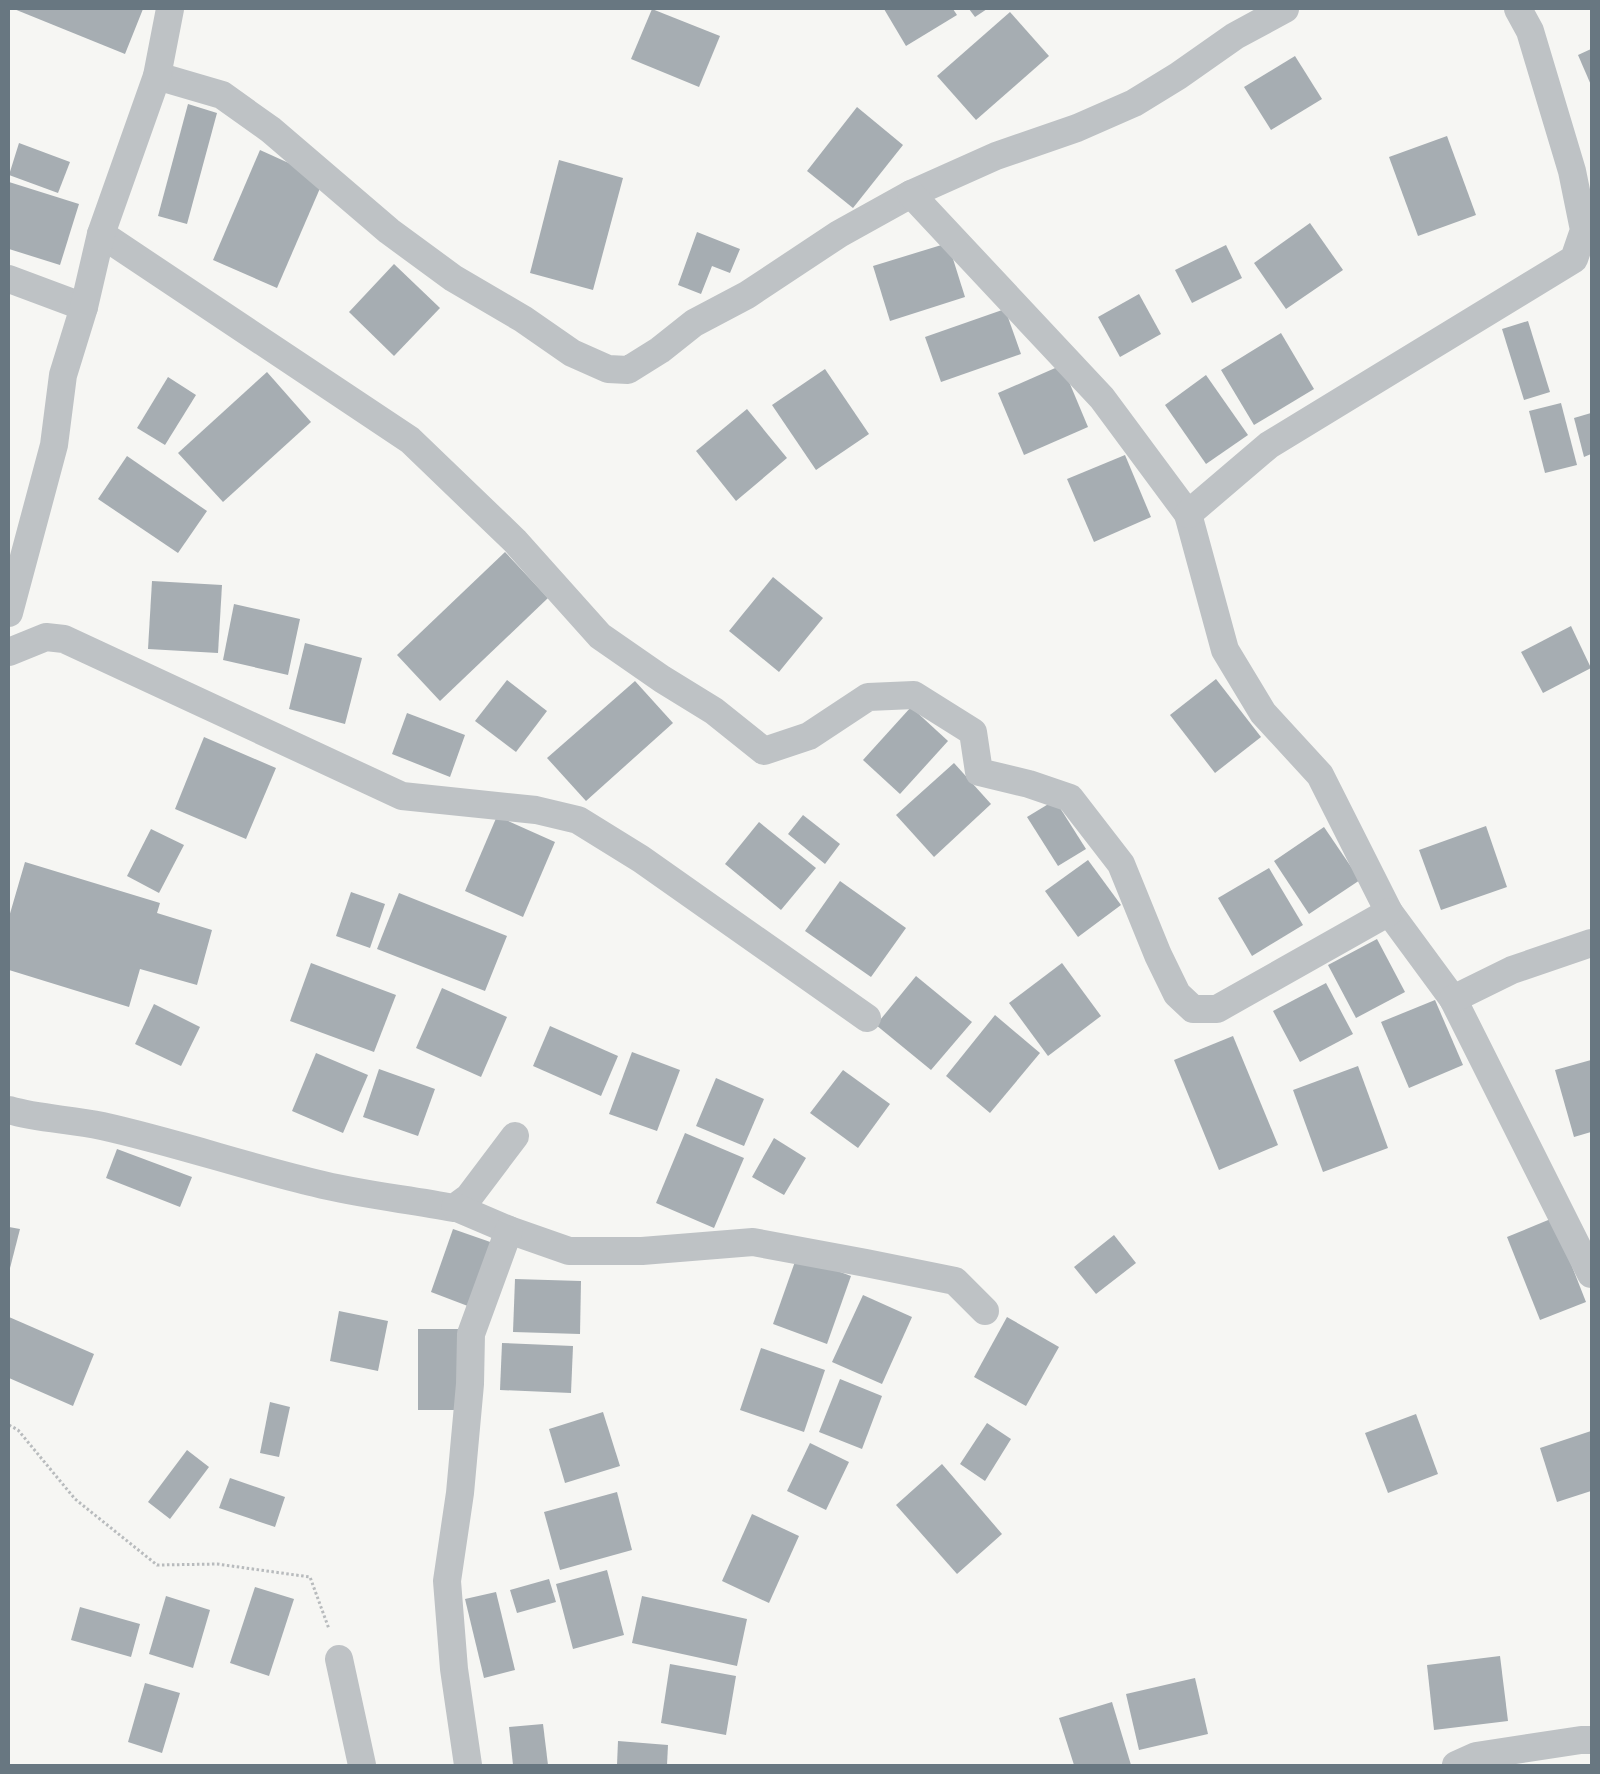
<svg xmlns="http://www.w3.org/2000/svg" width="1600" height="1774" font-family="'Public Sans',sans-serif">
<rect width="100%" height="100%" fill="#f6f6f3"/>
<g fill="#a6adb2">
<path d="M14,9H143L125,54Z"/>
<path d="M652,9L720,36L699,87L631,59Z"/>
<path d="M884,9H953L957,15L906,46Z"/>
<path d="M969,9H987L975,17Z"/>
<path d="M1010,12L1049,56L976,120L937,76Z"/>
<path d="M1591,49V85L1578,55Z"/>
<path d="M1295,56L1322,99L1271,130L1244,87Z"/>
<path d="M188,104L217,113L187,224L158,216Z"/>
<path d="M857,107L903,145L853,208L807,171Z"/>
<path d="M1447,136L1476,215L1418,236L1389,157Z"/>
<path d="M19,143L70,162L58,193L9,175Z"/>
<path d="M260,150L324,179L277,288L213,260Z"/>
<path d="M559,160L623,178L593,290L530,273Z"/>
<path d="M9,182L79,204L60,265L9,249Z"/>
<path d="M1310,223L1343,270L1286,309L1254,263Z"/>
<path d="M697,232L740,249L730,273L712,266L701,294L678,285Z"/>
<path d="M948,243L965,297L890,321L873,266Z"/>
<path d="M1226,245L1242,278L1192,303L1175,270Z"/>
<path d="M394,264L440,308L394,356L349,312Z"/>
<path d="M1139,294L1161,334L1120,357L1098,317Z"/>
<path d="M1005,309L1021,354L941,382L925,337Z"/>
<path d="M1528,321L1550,392L1524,400L1502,329Z"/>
<path d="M1281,333L1314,389L1254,425L1221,370Z"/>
<path d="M1062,365L1088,427L1024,455L998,393Z"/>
<path d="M825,369L869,434L816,470L772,405Z"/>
<path d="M267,372L311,422L223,502L178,453Z"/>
<path d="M1206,375L1248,435L1206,464L1165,405Z"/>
<path d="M168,377L196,395L165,445L137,428Z"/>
<path d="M1561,403L1577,465L1545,473L1529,411Z"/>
<path d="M747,409L787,458L736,501L696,451Z"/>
<path d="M1591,413V454L1584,457L1574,418Z"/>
<path d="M1125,455L1151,517L1094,542L1067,479Z"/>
<path d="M127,456L207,511L178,553L98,499Z"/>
<path d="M505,552L548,598L440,701L397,655Z"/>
<path d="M773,577L823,618L779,672L729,631Z"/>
<path d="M152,581L222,585L218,653L148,649Z"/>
<path d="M234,604L300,619L288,675L223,660Z"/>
<path d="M1571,626L1591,668L1543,693L1521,652Z"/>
<path d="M305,643L362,658L345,724L289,709Z"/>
<path d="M1216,679L1261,737L1215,773L1170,715Z"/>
<path d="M507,680L547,711L516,752L475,721Z"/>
<path d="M635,681L673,723L586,801L547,758Z"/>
<path d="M911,707L948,741L900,794L863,760Z"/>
<path d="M407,713L465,735L450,777L392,754Z"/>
<path d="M204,737L276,768L246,839L175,809Z"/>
<path d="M954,763L991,804L934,857L896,815Z"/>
<path d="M1055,800L1086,849L1058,866L1027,817Z"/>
<path d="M803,815L840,844L825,864L788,834Z"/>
<path d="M497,816L555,842L523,917L465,891Z"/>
<path d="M759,822L816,868L781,910L725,864Z"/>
<path d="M1486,826L1507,887L1441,910L1419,850Z"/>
<path d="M1324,827L1360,880L1309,914L1274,861Z"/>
<path d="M151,829L184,845L159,893L127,876Z"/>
<path d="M1088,860L1121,905L1078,937L1045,891Z"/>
<path d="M25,862L160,903L157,913L212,930L197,985L140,969L129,1007L9,970V917Z"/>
<path d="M1269,868L1303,925L1252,956L1218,898Z"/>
<path d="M840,881L906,928L871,977L805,931Z"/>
<path d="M351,892L385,904L370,948L336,936Z"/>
<path d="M399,893L507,936L485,991L377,949Z"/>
<path d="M1377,939L1405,992L1356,1018L1328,965Z"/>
<path d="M311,963L396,995L374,1052L290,1021Z"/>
<path d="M1062,963L1101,1016L1048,1056L1009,1003Z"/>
<path d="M916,976L972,1022L931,1070L876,1025Z"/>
<path d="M1326,983L1353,1034L1300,1062L1273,1011Z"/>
<path d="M442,988L507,1017L481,1077L416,1048Z"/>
<path d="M1435,1000L1463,1065L1409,1088L1381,1022Z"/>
<path d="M154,1004L200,1027L181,1066L135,1044Z"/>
<path d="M995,1015L1040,1053L990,1113L946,1076Z"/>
<path d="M550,1026L618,1056L601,1096L533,1066Z"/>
<path d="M1233,1036L1278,1145L1219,1170L1174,1060Z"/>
<path d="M632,1052L680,1070L657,1131L609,1114Z"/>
<path d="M316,1053L368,1075L343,1133L292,1111Z"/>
<path d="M1591,1060V1132L1574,1137L1555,1070Z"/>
<path d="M1358,1066L1388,1148L1323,1172L1293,1090Z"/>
<path d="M379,1069L435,1089L418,1136L363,1117Z"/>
<path d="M843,1070L890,1104L858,1148L810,1113Z"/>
<path d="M716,1078L764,1099L744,1146L696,1126Z"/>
<path d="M685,1133L744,1158L714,1228L656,1203Z"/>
<path d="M774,1138L806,1158L784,1195L752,1177Z"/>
<path d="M117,1149L192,1177L180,1207L106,1178Z"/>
<path d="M1553,1218L1586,1302L1540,1320L1507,1237Z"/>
<path d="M9,1227L20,1229L9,1272Z"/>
<path d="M453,1229L496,1244L473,1308L431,1292Z"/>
<path d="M1114,1235L1136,1263L1096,1294L1074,1267Z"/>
<path d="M797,1256L851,1276L827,1344L773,1324Z"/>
<path d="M515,1279L581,1281L580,1334L513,1332Z"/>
<path d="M863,1295L912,1317L882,1384L832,1362Z"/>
<path d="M339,1311L388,1321L378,1371L330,1361Z"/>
<path d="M9,1317L94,1354L73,1406L9,1378Z"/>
<path d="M1007,1317L1059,1347L1026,1406L974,1377Z"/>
<rect x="418" y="1329" width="45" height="81"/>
<path d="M502,1343L573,1346L571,1393L500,1390Z"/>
<path d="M761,1348L825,1370L804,1432L740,1410Z"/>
<path d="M840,1379L882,1396L862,1449L819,1432Z"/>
<path d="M270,1402L290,1407L279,1457L260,1453Z"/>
<path d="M603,1412L620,1466L565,1483L549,1429Z"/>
<path d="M1416,1414L1438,1474L1388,1493L1365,1433Z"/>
<path d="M987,1423L1011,1439L985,1481L960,1464Z"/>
<path d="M1591,1431V1491L1557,1502L1540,1448Z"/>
<path d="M810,1443L849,1462L826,1510L787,1491Z"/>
<path d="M187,1450L209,1467L170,1519L148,1502Z"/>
<path d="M942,1464L1002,1534L957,1574L896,1505Z"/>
<path d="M230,1478L285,1497L275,1527L219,1508Z"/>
<path d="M617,1492L632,1550L560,1570L544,1512Z"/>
<path d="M752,1514L799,1536L769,1603L722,1581Z"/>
<path d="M607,1570L624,1635L573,1649L556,1584Z"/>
<path d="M549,1579L556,1602L517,1613L510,1590Z"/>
<path d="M255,1587L294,1599L269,1676L230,1663Z"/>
<path d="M496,1592L515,1670L484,1678L465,1599Z"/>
<path d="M166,1596L210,1610L193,1668L149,1654Z"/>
<path d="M642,1596L747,1619L737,1666L632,1643Z"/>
<path d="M80,1607L140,1624L131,1657L71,1640Z"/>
<path d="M1500,1656L1508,1721L1434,1730L1427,1665Z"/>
<path d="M670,1664L736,1676L726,1735L661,1723Z"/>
<path d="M1195,1678L1208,1734L1139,1750L1126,1694Z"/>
<path d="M145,1683L180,1693L162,1753L128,1742Z"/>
<path d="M1112,1702L1131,1765H1074L1059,1718Z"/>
<path d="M543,1724L548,1765H513L509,1727Z"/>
<path d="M618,1741L668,1745L667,1765H617Z"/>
</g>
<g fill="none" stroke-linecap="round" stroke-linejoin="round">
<path stroke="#b8bbbd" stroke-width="3" stroke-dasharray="2.5 2.5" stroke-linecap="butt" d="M9,1425L18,1430L75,1499L157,1565L217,1564L310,1577L329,1629"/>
<g stroke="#bec2c5" stroke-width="28">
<path d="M157,76L222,95L271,130L389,231L453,278L523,319L572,353L608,369L628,370L660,350L694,323L747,295L839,234L911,194L996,156L1077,128L1134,103L1178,76L1235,36L1285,9"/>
<path d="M911,194L1102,398L1188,514L1225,650L1263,713L1320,775L1389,912L1453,999L1591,1274"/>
<path d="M101,234L410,440L515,541L600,636L662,679L714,711L764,751L809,736L868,697L914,695L973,732L979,772L1029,784L1070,798L1121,864L1158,955L1177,994L1193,1009H1217L1389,912"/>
<path d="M9,279L84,307"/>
<path d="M1188,514L1269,445L1574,259L1584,230L1572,171L1530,31L1518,9"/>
<path d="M9,613L54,445L63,375L84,307L101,234L157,76L170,9"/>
<path d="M9,652L46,637L64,639L402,796L536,810L578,820L641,859L867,1018"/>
<path d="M1453,999L1512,970L1591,943"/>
<path d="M9,1110C39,1119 71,1119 102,1126C174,1142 244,1166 315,1183C361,1195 408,1199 454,1208L469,1197L515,1136"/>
<path d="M455,1207L509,1230L569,1251H642L753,1242L866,1263L955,1281L985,1311"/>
<path d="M339,1659L362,1765"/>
<path d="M468,1765L454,1669L447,1581L460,1493L470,1384L471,1334L509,1230"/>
<path d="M1456,1765L1476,1756L1581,1740H1591"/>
</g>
</g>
<rect width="1600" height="1774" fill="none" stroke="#687781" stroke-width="20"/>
</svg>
